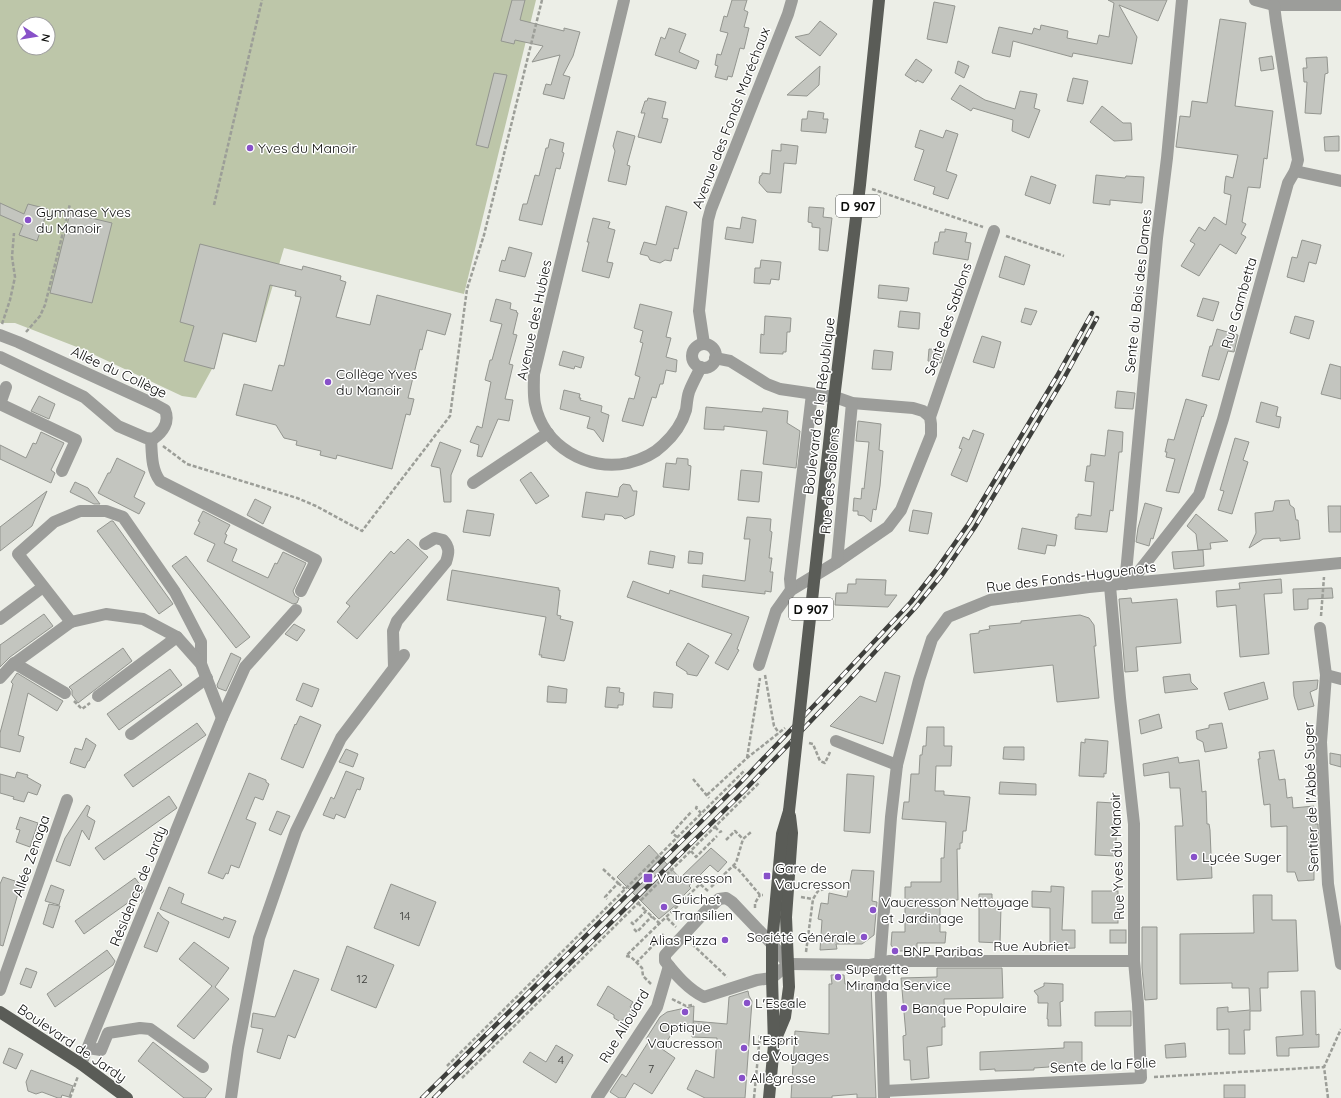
<svg xmlns="http://www.w3.org/2000/svg" width="1341" height="1098" font-family="Quicksand,sans-serif">
<rect width="100%" height="100%" fill="#eceee7"/>
<path fill="#bdc6a9" fill-rule="evenodd" d="M0,0H536L464,294L284,248L256,342L223,334L213,367L196,398L182,396L82,349L15,323H0ZM24,24H48V48H24Z"/>
<g fill="#c3c5bf" stroke="#93958f">
<path d="M512,0H525L520,20L564,31V28L580,32L573,56L563,75L570,77L564,99L543,94L546,84L551,85L560,55L532,62L543,46L515,40L514,44L501,41Z"/>
<path d="M732,0H747L744,10L748,12L744,27L749,28L744,49L740,48L732,77L728,76L727,80L715,77L718,66L715,65L717,54L721,55L728,33L720,31L724,16L727,17Z"/>
<path d="M1108,0H1167L1158,21L1119,5L1137,37L1132,64L1073,53L1072,57L1013,41L1010,57L992,53L999,27L1032,34L1034,28L1040,30L1041,25L1068,31L1067,38L1097,44L1099,35L1109,37L1114,3Z"/>
<path d="M934,2L955,6L947,43L927,39Z"/>
<path d="M1220,19L1246,23L1235,106L1273,111L1267,159L1264,158L1260,188L1248,187L1242,222L1246,224L1241,234L1246,237L1236,254L1220,244L1199,276L1181,266L1195,244L1190,241L1199,227L1205,231L1214,217L1226,225L1231,195L1224,193L1225,182L1226,176L1233,178L1238,155L1176,147L1180,116L1190,117L1192,101L1207,103Z"/>
<path d="M820,21L837,34L820,56L795,37L809,34Z"/>
<path d="M669,28L686,34L679,52L699,61L696,69L655,55L661,37L665,39Z"/>
<path d="M1272,56L1274,69L1261,71L1259,58Z"/>
<path d="M1327,57L1328,73L1325,74L1321,114L1305,113L1307,82H1304L1303,68H1307L1306,58Z"/>
<path d="M916,59L932,70L923,83L917,80L916,82L905,75Z"/>
<path d="M958,61L969,66L964,78L955,73Z"/>
<path d="M820,66L819,85L807,96L787,95Z"/>
<path d="M494,73L507,75L488,148L476,145Z"/>
<path d="M1073,78L1088,81L1083,104L1067,101Z"/>
<path d="M960,85L985,100L1015,109L1020,91L1037,94L1034,108L1040,110L1029,138L1012,131L1013,120L973,108L971,111L951,99Z"/>
<path d="M648,98L666,102L662,118L668,119L661,143L638,137L645,113H641L645,101H647Z"/>
<path d="M1102,106L1123,123H1131L1132,140L1114,141L1090,122Z"/>
<path d="M808,111L824,113L823,119H828L826,133L801,131L802,119H807Z"/>
<path d="M920,130L943,138L946,130L958,134L946,171L957,175L948,199L933,194L935,187L914,180L924,150L915,147Z"/>
<path d="M617,131L635,136L627,165L630,166L626,185L608,181L615,151L613,146Z"/>
<path d="M1339,136V151H1325L1324,137Z"/>
<path d="M550,139L564,143L562,152L564,153L560,169L556,168L542,225L519,220L523,204H527L535,175L539,176L546,148H548Z"/>
<path d="M781,144L798,146L796,164L784,163L781,193L767,192L759,183L760,176L762,175V173L770,174L772,150L781,151Z"/>
<path d="M1096,175L1125,178L1126,176L1144,177L1142,203L1110,200V205L1093,203Z"/>
<path d="M1031,176L1056,185L1050,204L1025,195Z"/>
<path d="M0,203L24,214L28,204L48,209L37,241L19,235L23,225L0,215Z"/>
<path d="M666,206L687,212L678,249L674,248L671,261L665,260L660,263L650,260L648,256L640,254L644,242L656,245Z"/>
<path d="M809,207L824,208L823,217L832,218L828,251L819,250L820,228L812,227V223L808,222Z"/>
<path d="M70,213L112,223L92,303L50,293Z"/>
<path d="M742,217L756,220L753,243L725,239L727,227L740,229Z"/>
<path d="M593,218L610,222L608,228L615,230L607,262L613,263L609,278L582,271L589,242H587Z"/>
<path d="M945,229L967,233L965,242L971,243L968,260L933,254L935,242H938L940,232H945Z"/>
<path d="M1302,240L1321,245L1316,264L1309,262L1304,282L1287,277L1292,257L1297,258Z"/>
<path d="M200,244L302,270L303,266L341,276L340,280L346,282L336,317L370,325L377,295L451,314L445,335L427,330L422,350L420,349L408,398L414,399L410,415L406,414L392,469L337,455L336,459L320,455L321,451L296,445L297,441L284,438L276,425L236,415L244,384L272,391L279,365L284,366L301,297L295,296L296,291L270,285L256,342L223,333L214,369L184,361L194,326L180,322Z"/>
<path d="M509,247L532,253L525,277L499,271L502,260L505,261Z"/>
<path d="M1005,256L1030,265L1024,285L999,277Z"/>
<path d="M761,260L781,262L779,280L771,279L770,284L754,283L755,268H760Z"/>
<path d="M879,285L909,288L907,301L878,298Z"/>
<path d="M1203,298L1219,302L1213,321L1197,316Z"/>
<path d="M496,299L511,303L510,309L517,311L516,312L518,313L513,334L517,335L509,364L513,365L505,399L513,400L509,421L498,419L482,457L477,456L479,445L470,442L477,426L482,428L491,382L485,380L490,360H492L502,324L490,321Z"/>
<path d="M640,304L672,312L666,337L671,338L666,357L677,360L676,372L666,370L663,384H660L656,398L652,397L643,426L622,421L629,398L634,399L640,377L635,375L643,343L640,342L643,331L634,328Z"/>
<path d="M1025,308L1037,311L1031,325L1021,322Z"/>
<path d="M900,311L920,313L919,329L898,327Z"/>
<path d="M765,316L791,318L790,332H787L786,352H783V354L760,353L761,334L764,335Z"/>
<path d="M1295,316L1314,321L1309,339L1290,333Z"/>
<path d="M1217,329L1238,335L1234,352L1228,351L1219,380L1202,376L1210,346H1212Z"/>
<path d="M982,336L1001,342L994,368L973,362Z"/>
<path d="M929,349L945,350L941,363L928,361Z"/>
<path d="M874,350L893,352L891,370L872,369Z"/>
<path d="M563,351L584,357L581,368L575,366L574,369L559,365Z"/>
<path d="M1330,364L1341,367V399L1321,394Z"/>
<path d="M564,390L580,394L579,398H581L580,400L602,406L601,412L609,415L603,442L594,430L587,428L590,417L560,409Z"/>
<path d="M1117,391L1135,393L1133,409L1115,408Z"/>
<path d="M39,396L55,404L49,419L31,411Z"/>
<path d="M1186,399L1207,405L1203,417L1202,416L1179,493L1166,491L1175,459L1166,457L1167,452H1165L1168,439L1174,440Z"/>
<path d="M1261,402L1278,407L1276,416L1281,417L1279,428L1256,422Z"/>
<path d="M706,407L762,412L763,408L788,411L787,423L800,431L796,468L763,464L767,431L724,426V430L704,429Z"/>
<path d="M858,421L881,424L879,450L883,451L880,486L876,510L873,509L871,522L864,516L858,515V511H853L854,498L861,499L862,488L864,489L869,442L856,441Z"/>
<path d="M973,430L984,434L967,482L951,475L962,449L959,448L963,437L969,440Z"/>
<path d="M1108,430L1123,432L1122,452H1119L1113,511L1110,510L1107,532L1075,529L1076,517H1078V514L1091,516L1094,482L1085,481L1087,466H1090L1091,454L1105,456Z"/>
<path d="M41,432L64,443L51,470L55,473L51,483L0,459V445L26,458L33,443L36,444Z"/>
<path d="M1235,438L1249,442L1243,460L1248,462L1232,514L1218,510L1224,491L1220,490Z"/>
<path d="M440,442L461,450L451,475V502H444L440,468L431,466Z"/>
<path d="M117,458L145,472L134,497L145,503L139,514L98,493L108,473H110Z"/>
<path d="M677,458L688,459V465L691,466L689,490L663,487L666,463L676,464Z"/>
<path d="M741,470L762,472L759,502L738,500Z"/>
<path d="M531,472L549,496L536,504L520,480Z"/>
<path d="M75,482L88,488L100,504H94L70,492Z"/>
<path d="M623,484L630,485L633,491H637L634,515L625,519L622,516L605,514L604,520L582,517L586,492L618,497L620,487Z"/>
<path d="M47,491L32,526L0,551V527Z"/>
<path d="M255,499L271,507L263,524L247,515Z"/>
<path d="M1289,500L1290,505L1294,508L1296,520H1298L1300,539L1280,541V538L1263,539L1249,548L1256,533L1255,513L1273,511L1275,501Z"/>
<path d="M1145,503L1162,508L1153,539L1151,538L1149,546L1136,542L1138,528Z"/>
<path d="M1328,506H1341V532H1329Z"/>
<path d="M467,510L494,514L490,536L463,532Z"/>
<path d="M913,510L932,513L928,534L909,531Z"/>
<path d="M203,511L230,525L225,534L227,535L224,543L237,549L232,561L268,578L275,563L277,564L283,552L306,563L293,591L295,596L299,598L297,603L293,604L207,561L215,544L194,534L200,522L198,521Z"/>
<path d="M1196,514L1228,541L1210,543L1211,549L1198,550L1196,534L1187,526Z"/>
<path d="M747,517L771,519L770,531L772,532L769,558H772L770,572H773L771,592L765,591V594L702,587L703,575L745,581L750,539H744Z"/>
<path d="M111,521H113L173,604L159,614L97,531Z"/>
<path d="M1022,528L1057,535L1055,546L1047,545L1045,554L1018,549Z"/>
<path d="M408,539L428,557L357,639L337,622L350,606L346,603L391,551L394,554Z"/>
<path d="M1203,550L1204,566L1174,569L1172,552Z"/>
<path d="M650,551L675,556L673,568L648,564Z"/>
<path d="M689,551L703,553L702,564L688,563Z"/>
<path d="M186,556L250,637L236,648L172,566Z"/>
<path d="M452,570L559,588L558,590H560L557,615L561,616L560,619L573,622L565,659L564,661L541,657L542,655H539L546,617L447,600Z"/>
<path d="M856,579L886,580L885,595H897L888,607L835,605L836,593H847L848,584H856Z"/>
<path d="M1281,579L1282,593L1264,594L1269,654L1240,657L1236,605L1217,607L1216,591L1240,589L1239,583Z"/>
<path d="M633,581L669,594L670,590L749,617L737,649L739,650L728,670L715,663L732,634L627,597Z"/>
<path d="M1332,588L1333,598L1308,599V609L1294,610L1293,589Z"/>
<path d="M1131,598L1132,603L1177,599L1181,643L1136,647L1138,671L1125,672L1119,599Z"/>
<path d="M44,614L53,626L10,657L0,667V645Z"/>
<path d="M1080,615L1089,618L1094,625L1096,646H1094L1099,698L1057,702L1053,665L974,673L970,634L979,633V631L990,629L989,626L1021,623V621Z"/>
<path d="M294,624L305,630L297,641L285,634Z"/>
<path d="M688,643L709,656L697,676L687,674V672L676,665L677,664L676,663Z"/>
<path d="M123,648L132,661L78,703L72,695V690L69,687Z"/>
<path d="M231,653L241,658L226,691L218,688L217,685Z"/>
<path d="M170,669L182,685L119,730L107,714Z"/>
<path d="M885,672L900,676L883,744L830,726L860,696L876,702Z"/>
<path d="M17,673L63,701L57,711L28,693L18,735L24,737L20,752L0,747V733L13,684L11,682Z"/>
<path d="M1190,674L1191,682L1198,689L1165,693L1163,677Z"/>
<path d="M1318,680L1317,689L1310,692L1314,706L1298,710L1294,696L1293,682Z"/>
<path d="M1264,682L1268,699L1229,710L1224,693Z"/>
<path d="M303,683L319,689L312,707L296,700Z"/>
<path d="M548,686L567,689L566,703L547,702Z"/>
<path d="M607,687L620,688L619,692L624,693L623,705H618V708L605,707Z"/>
<path d="M654,692L673,694L672,708L653,707Z"/>
<path d="M1159,714L1162,728L1141,734L1139,720Z"/>
<path d="M300,716L321,725L303,768L281,759L295,724L296,725Z"/>
<path d="M197,723L206,735L133,787L124,775Z"/>
<path d="M1222,723L1227,748L1205,752L1203,742L1197,739L1196,731L1209,728V725Z"/>
<path d="M927,727H944V746H952L951,766H936L935,791H944V795L970,797L966,831H963L962,843H960V849H957L958,900H940V932H946L945,943H917V951H895L891,945L892,932H905V887H911V882H941V858H944L946,822L902,819L904,802H909L911,774H919L920,755H922L923,746H926Z"/>
<path d="M86,738L96,745L89,761H88L85,768L70,763L75,748L82,750Z"/>
<path d="M1085,739L1108,741L1106,774L1104,773V777L1079,776L1081,742L1085,743Z"/>
<path d="M1004,747H1024V760L1003,759Z"/>
<path d="M346,749L358,754L353,767L339,762Z"/>
<path d="M1274,750L1279,780L1285,779L1287,798L1292,797L1293,808L1314,806L1315,824H1318L1319,850H1314V880L1298,881L1295,872H1287V826L1271,827L1270,804L1264,805L1258,759H1260L1259,752Z"/>
<path d="M1330,753L1341,755V767L1330,764Z"/>
<path d="M1178,757L1179,763L1199,760L1202,792L1206,791L1207,824H1209L1210,830L1212,878L1177,880L1175,826H1183L1180,788H1170L1169,772L1144,776L1143,764Z"/>
<path d="M346,771L364,778L360,790L357,789L345,818L336,814L334,819L323,815L331,797L334,799Z"/>
<path d="M17,772L28,775L27,777L41,785L37,795L28,792L24,802L13,799L14,797L0,793V774L15,778Z"/>
<path d="M249,773L266,780V782L269,784L263,800L255,797L246,819L256,823L239,868L231,865L228,874L226,873L223,879L208,873Z"/>
<path d="M847,774L874,776L870,833L844,831Z"/>
<path d="M1000,782L1036,784V795L999,794Z"/>
<path d="M169,796L177,808L104,860L95,848Z"/>
<path d="M1097,802L1114,803L1113,825H1117L1115,856L1095,855Z"/>
<path d="M87,805L90,807L87,816L95,821L89,840L82,830L70,866L56,861L65,838Z"/>
<path d="M277,811L290,816L281,835L269,830Z"/>
<path d="M20,817L38,823L30,847L16,842L20,830L16,829Z"/>
<path d="M649,845L680,878L711,848L727,862L718,872L710,865L689,886L691,888L682,897L683,898L677,904L659,919L617,877Z"/>
<path d="M852,870L874,871L872,901L877,902L874,935L862,944H836L837,949L820,950L822,920L818,919L821,903L828,904L829,893L847,897Z"/>
<path d="M3,877L21,883L3,946L0,945V884Z"/>
<path d="M135,878L144,890L143,892L84,934L75,921Z"/>
<path d="M391,884L436,902L419,946L374,928Z"/>
<path d="M51,885L64,890L59,905L45,901Z"/>
<path d="M1051,886L1064,887L1062,930H1075V948L1050,949V908L1032,907V891L1051,892Z"/>
<path d="M169,887L184,894L181,903L223,920L224,917L236,921L229,938L160,909Z"/>
<rect x="1092" y="891" width="26" height="32"/>
<path d="M979,894H992V898L1001,907L1000,943L979,942Z"/>
<path d="M1253,895H1272V920H1296L1298,971L1268,972V988H1260L1261,1011H1250V1030H1244L1245,1054H1229V1029L1217,1030V1008L1228,1007V1012L1250,1010L1249,988H1232V983L1180,984V934L1254,933Z"/>
<path d="M49,904L60,906L53,928L43,924Z"/>
<path d="M158,912L163,918L169,922L157,952L144,947Z"/>
<path d="M1142,927H1157V999L1145,1000L1142,968Z"/>
<rect x="1110" y="930" width="16" height="13"/>
<path d="M194,942L229,968L215,987L229,999L194,1039L177,1026L212,986L179,959Z"/>
<path d="M347,946L394,965L376,1008L331,990Z"/>
<path d="M107,950L115,961L113,965L55,1007L47,994Z"/>
<path d="M26,968L37,972L31,988L20,984Z"/>
<path d="M937,968H1002L1003,998L944,999L945,1027H942V1045L927,1047L929,1078L911,1080L910,1060H904L903,1036L906,1035L901,978L937,977Z"/>
<path d="M294,970L319,979L295,1038L288,1035L280,1059L257,1052L263,1029L251,1027L253,1013L275,1017Z"/>
<path d="M831,975H844L845,984H871L876,1098H857V1094L832,1096V1098H791L795,1031L829,1034V984H832Z"/>
<path d="M1044,983L1063,984V1001L1060,1002L1061,1026H1048V1019H1047L1048,1003H1038V996L1034,991L1044,986Z"/>
<path d="M608,986L633,1002L630,1007L635,1011L630,1018L619,1021L614,1018V1015L597,1005Z"/>
<path d="M748,991L749,996L752,1001L745,1098H705L687,1089L696,1070L714,1078L717,1038L692,1037L693,1021L727,1024L729,997Z"/>
<path d="M1301,991H1315L1316,1035L1319,1034V1047L1289,1048V1056H1277L1276,1037L1303,1035Z"/>
<path d="M694,1006L693,1026L674,1030L662,1049L675,1058L652,1094L634,1083L625,1098H619L610,1092L622,1074L626,1077L649,1041L646,1039L660,1017L667,1012Z"/>
<path d="M1131,1011V1026H1095V1012Z"/>
<path d="M153,1042L212,1089L205,1098H184L138,1061Z"/>
<path d="M1064,1042H1082V1064L1049,1066V1067L1034,1068V1070L995,1071V1069L980,1070V1052L1064,1048Z"/>
<path d="M1185,1043L1186,1057L1166,1058L1165,1045Z"/>
<path d="M556,1045L573,1055L556,1083L523,1062L530,1052L546,1062Z"/>
<path d="M9,1048L23,1054L16,1069L3,1063Z"/>
<path d="M31,1070L73,1086L69,1097L62,1095L61,1098H58L42,1092L36,1094L28,1091L26,1082Z"/>
<rect x="1224" y="1085" width="21" height="13"/>
</g>
<g fill="none" stroke-linecap="round" stroke-linejoin="round">
<g stroke="#9c9e98" stroke-width="2.5" stroke-dasharray="4 2" stroke-linecap="butt">
<path d="M872,189L983,227"/>
<path d="M214,205L262,0"/>
<path d="M1006,236L1064,256"/>
<path d="M2,324L10,300L15,277L12,257L14,233"/>
<path d="M26,332L40,316L45,305L70,204"/>
<path d="M163,446L187,464L297,498L316,506L362,531L450,416L467,289L484,235L542,0"/>
<path d="M1321,616L1324,577"/>
<path d="M765,675L774,726L779,733"/>
<path d="M74,701L82,709L90,703"/>
<path d="M809,743L813,744L820,761L825,763L830,752"/>
<path d="M747,758L760,678"/>
<path d="M693,779L709,798"/>
<path d="M707,795L747,758L785,728"/>
<path d="M697,806L696,808L701,813"/>
<path d="M715,827L720,832L722,831"/>
<path d="M677,837L672,833L692,811"/>
<path d="M726,840L735,831L743,839"/>
<path d="M691,851L696,857L717,836"/>
<path d="M733,866L738,869L760,895H763"/>
<path d="M603,869L618,883L605,897L607,899"/>
<path d="M618,883L625,889"/>
<path d="M711,887L736,863L743,839L751,832"/>
<path d="M801,897L813,899"/>
<path d="M638,903L646,911"/>
<path d="M755,908V903L760,895"/>
<path d="M667,918L676,927"/>
<path d="M631,922L633,924L646,911L659,923"/>
<path d="M634,929L637,932L652,916"/>
<path d="M692,944L727,977"/>
<path d="M806,952L813,899L818,891L824,889"/>
<path d="M636,963L665,933"/>
<path d="M651,984L643,976L642,968L631,957L626,956C651,931 676,908 700,884L708,891"/>
<path d="M672,999L686,1006L692,1005"/>
<path d="M447,1066L745,770"/>
<path d="M1154,1077L1324,1067"/>
<path d="M462,1078L760,782"/>
<path d="M70,1098L78,1076"/>
<path d="M754,1098L760,1035"/>
<path d="M1328,1098L1324,1067L1341,1029"/>
</g>
<g stroke="#9c9d9a" stroke-width="12">
<path d="M624,0L534,374C534,384 533,394 535,404C543,446 588,472 628,463C640,460 654,454 663,445C673,436 682,424 686,410C687,404 687,398 689,392C692,384 697,375 701,367"/>
<path d="M1255,0L1274,5H1341"/>
<path d="M1295,171L1341,181"/>
<path d="M0,335L18,342L154,404L165,410C170,422 163,432 153,439L146,438L118,426L84,397L0,357"/>
<path d="M704,344L699,311L708,220L711,209L788,14L792,0"/>
<circle cx="704" cy="356" r="12"/>
<path d="M715,358L730,361L767,384L780,389L835,397L852,403L913,408L923,411L930,417L931,424V435L901,510L888,527L837,562L791,590L776,611L759,665"/>
<path d="M0,404L76,440L62,471"/>
<path d="M0,404L6,387"/>
<path d="M930,417L994,231"/>
<path d="M151,439C152,453 151,469 160,481L316,560L301,591"/>
<path d="M473,483L548,433"/>
<path d="M837,562L852,403"/>
<path d="M1125,584L1137,574L1199,495L1223,419L1288,183L1295,171L1298,160L1276,21L1274,5"/>
<path d="M1125,584L1157,238L1167,158L1182,0"/>
<path d="M791,590L790,579L812,394"/>
<path d="M0,619L43,587"/>
<path d="M71,622L18,554L54,522L80,511H106L123,517L175,592L201,642V664"/>
<path d="M1320,628L1326,675L1321,742L1328,884L1341,964"/>
<path d="M14,663L65,693"/>
<path d="M394,667L393,631L397,621L446,562C449,553 450,547 443,540L435,538L425,544"/>
<path d="M1326,675L1341,679"/>
<path d="M0,678L12,665L71,622L106,614L143,619L177,637L201,664L222,718"/>
<path d="M98,696L177,637"/>
<path d="M131,734L207,678"/>
<path d="M836,741L897,765"/>
<path d="M726,898L732,902L772,944L788,964L772,978L757,980L704,997C688,989 676,975 665,961V955L704,913L719,899Z"/>
<path d="M788,964L870,965L890,961H1134"/>
<path d="M0,990L67,800"/>
<path d="M88,1048L101,1050L108,1033L140,1028L150,1029L203,1067"/>
<path d="M81,1064L222,718L245,667L296,610"/>
<path d="M884,1091L1141,1078L1138,1004L1134,961V824L1120,698L1110,586"/>
<path d="M231,1098L238,1048L259,938L296,831L341,738L404,655"/>
<path d="M597,1098L657,1007L669,966"/>
<path d="M884,1098L880,963L891,817L897,765L919,680L932,639L948,617L990,600L1089,587L1341,563"/>
</g>
<g stroke="#5a5c57" stroke-width="12">
<path d="M833,407L860,185L879,0"/>
<path d="M0,1012L81,1064L127,1098"/>
<path d="M775,1041L785,1017L789,987L786,917L792,833L790,816"/>
<path d="M769,1098L774,1045L772,978V944L776,899L782,834L789,811"/>
</g>
<g stroke="#3e3f3c" stroke-width="4.5">
<g id="rail">
<path d="M422,1098L740,783L824,695L911,602L936,570L969,523L1057,376L1092,313"/>
<path d="M434,1098L744,791L830,701L916,607L942,575L975,527L1063,380L1097,318"/>
</g>
</g>
<use href="#rail" stroke="#fff" stroke-width="3" stroke-dasharray="9" stroke-linecap="butt"/>
<path stroke="#5a5c57" stroke-width="12" d="M789,811L833,407"/>
</g>
<g fill="#8851c9" stroke="#fff" stroke-width="1.5">
<circle cx="250" cy="148" r="4"/>
<circle cx="28" cy="220" r="4"/>
<circle cx="328" cy="382" r="4"/>
<circle cx="1194" cy="857" r="4"/>
<rect x="763" y="872" width="8" height="8" rx="2"/>
<rect x="643" y="873" width="10" height="10" rx="2"/>
<circle cx="664" cy="907" r="4"/>
<circle cx="873" cy="910" r="4"/>
<circle cx="864" cy="937" r="4"/>
<circle cx="725" cy="940" r="4"/>
<circle cx="895" cy="951" r="4"/>
<circle cx="838" cy="977" r="4"/>
<circle cx="747" cy="1003" r="4"/>
<circle cx="904" cy="1008" r="4"/>
<circle cx="685" cy="1012" r="4"/>
<circle cx="744" cy="1048" r="4"/>
<circle cx="742" cy="1078" r="4"/>
</g>
<g text-anchor="middle" dominant-baseline="central" stroke-width="3" stroke-linejoin="round" paint-order="stroke">
<g font-size="12" fill="#3a3b38">
<text x="405" y="915">14</text>
<text x="362" y="978">12</text>
<text x="561" y="1059">4</text>
<text x="651" y="1068">7</text>
</g>
<g fill="#fff" stroke="#555654" stroke-width="1">
<rect x="836" y="195" width="44" height="22" rx="3"/>
<rect x="789" y="598" width="44" height="22" rx="3"/>
</g>
<g font-size="13" font-weight="bold" fill="#0c0d0b">
<text x="858" y="206">D 907</text>
<text x="811" y="609">D 907</text>
</g>
<g font-size="14" fill="#0c0d0b" stroke="#fff">
<text transform="translate(731 118) rotate(-69)">Avenue des Fonds Maréchaux</text>
<text transform="translate(1138 291) rotate(-84)">Sente du Bois des Dames</text>
<text transform="translate(1239 303) rotate(-74)">Rue Gambetta</text>
<text transform="translate(948 319) rotate(-71)">Sente des Sablons</text>
<text transform="translate(534 320) rotate(-78)">Avenue des Hubies</text>
<text transform="translate(119 372) rotate(25)">Allée du Collège</text>
<text transform="translate(819 406) rotate(-83)">Boulevard de la République</text>
<text transform="translate(830 481) rotate(-85)">Rue des Sablons</text>
<text transform="translate(1071 577) rotate(-7)">Rue des Fonds-Huguenots</text>
<text transform="translate(1311 797) rotate(-92)">Sentier de l'Abbé Suger</text>
<text transform="translate(31 856) rotate(-71)">Allée Zenaga</text>
<text transform="translate(1117 856) rotate(-92)">Rue Yves du Manoir</text>
<text transform="translate(138 886) rotate(-68)">Résidence de Jardy</text>
<text x="1031" y="946">Rue Aubriet</text>
<text transform="translate(624 1026) rotate(-59)">Rue Allouard</text>
<text transform="translate(72 1043) rotate(34)">Boulevard de Jardy</text>
<text transform="translate(1103 1065) rotate(-3)">Sente de la Folie</text>
</g>
<g font-size="14" fill="#0c0d0b" stroke="#fff" text-anchor="start">
<text x="258" y="148">Yves du Manoir</text>
<text x="36" y="212">Gymnase Yves<tspan x="36" dy="16">du Manoir</tspan></text>
<text x="336" y="374">Collège Yves<tspan x="336" dy="16">du Manoir</tspan></text>
<text x="1202" y="857">Lycée Suger</text>
<text x="775" y="868">Gare de<tspan x="775" dy="16">Vaucresson</tspan></text>
<text x="657" y="878">Vaucresson</text>
<text x="672" y="899">Guichet<tspan x="672" dy="16">Transilien</tspan></text>
<text x="881" y="902">Vaucresson Nettoyage<tspan x="881" dy="16">et Jardinage</tspan></text>
<text x="856" y="937" text-anchor="end">Société Générale</text>
<text x="717" y="940" text-anchor="end">Alias Pizza</text>
<text x="903" y="951">BNP Paribas</text>
<text x="846" y="969">Superette<tspan x="846" dy="16">Miranda Service</tspan></text>
<text x="755" y="1003">L'Escale</text>
<text x="912" y="1008">Banque Populaire</text>
<text x="685" y="1027" text-anchor="middle">Optique<tspan x="685" dy="16">Vaucresson</tspan></text>
<text x="752" y="1040">L'Esprit<tspan x="752" dy="16">de Voyages</tspan></text>
<text x="750" y="1078">Allégresse</text>
</g>
</g>
<g transform="translate(36 36) rotate(102)"><circle r="19" fill="#ffffff" stroke="#9e9e9d"/>
<path d="M0-3L7 15L0 10L-7 15Z" fill="#8851c9"/>
<text y="-6" font-size="11" font-weight="bold" text-anchor="middle" fill="#0c0d0b">N</text>
</g>
</svg>
